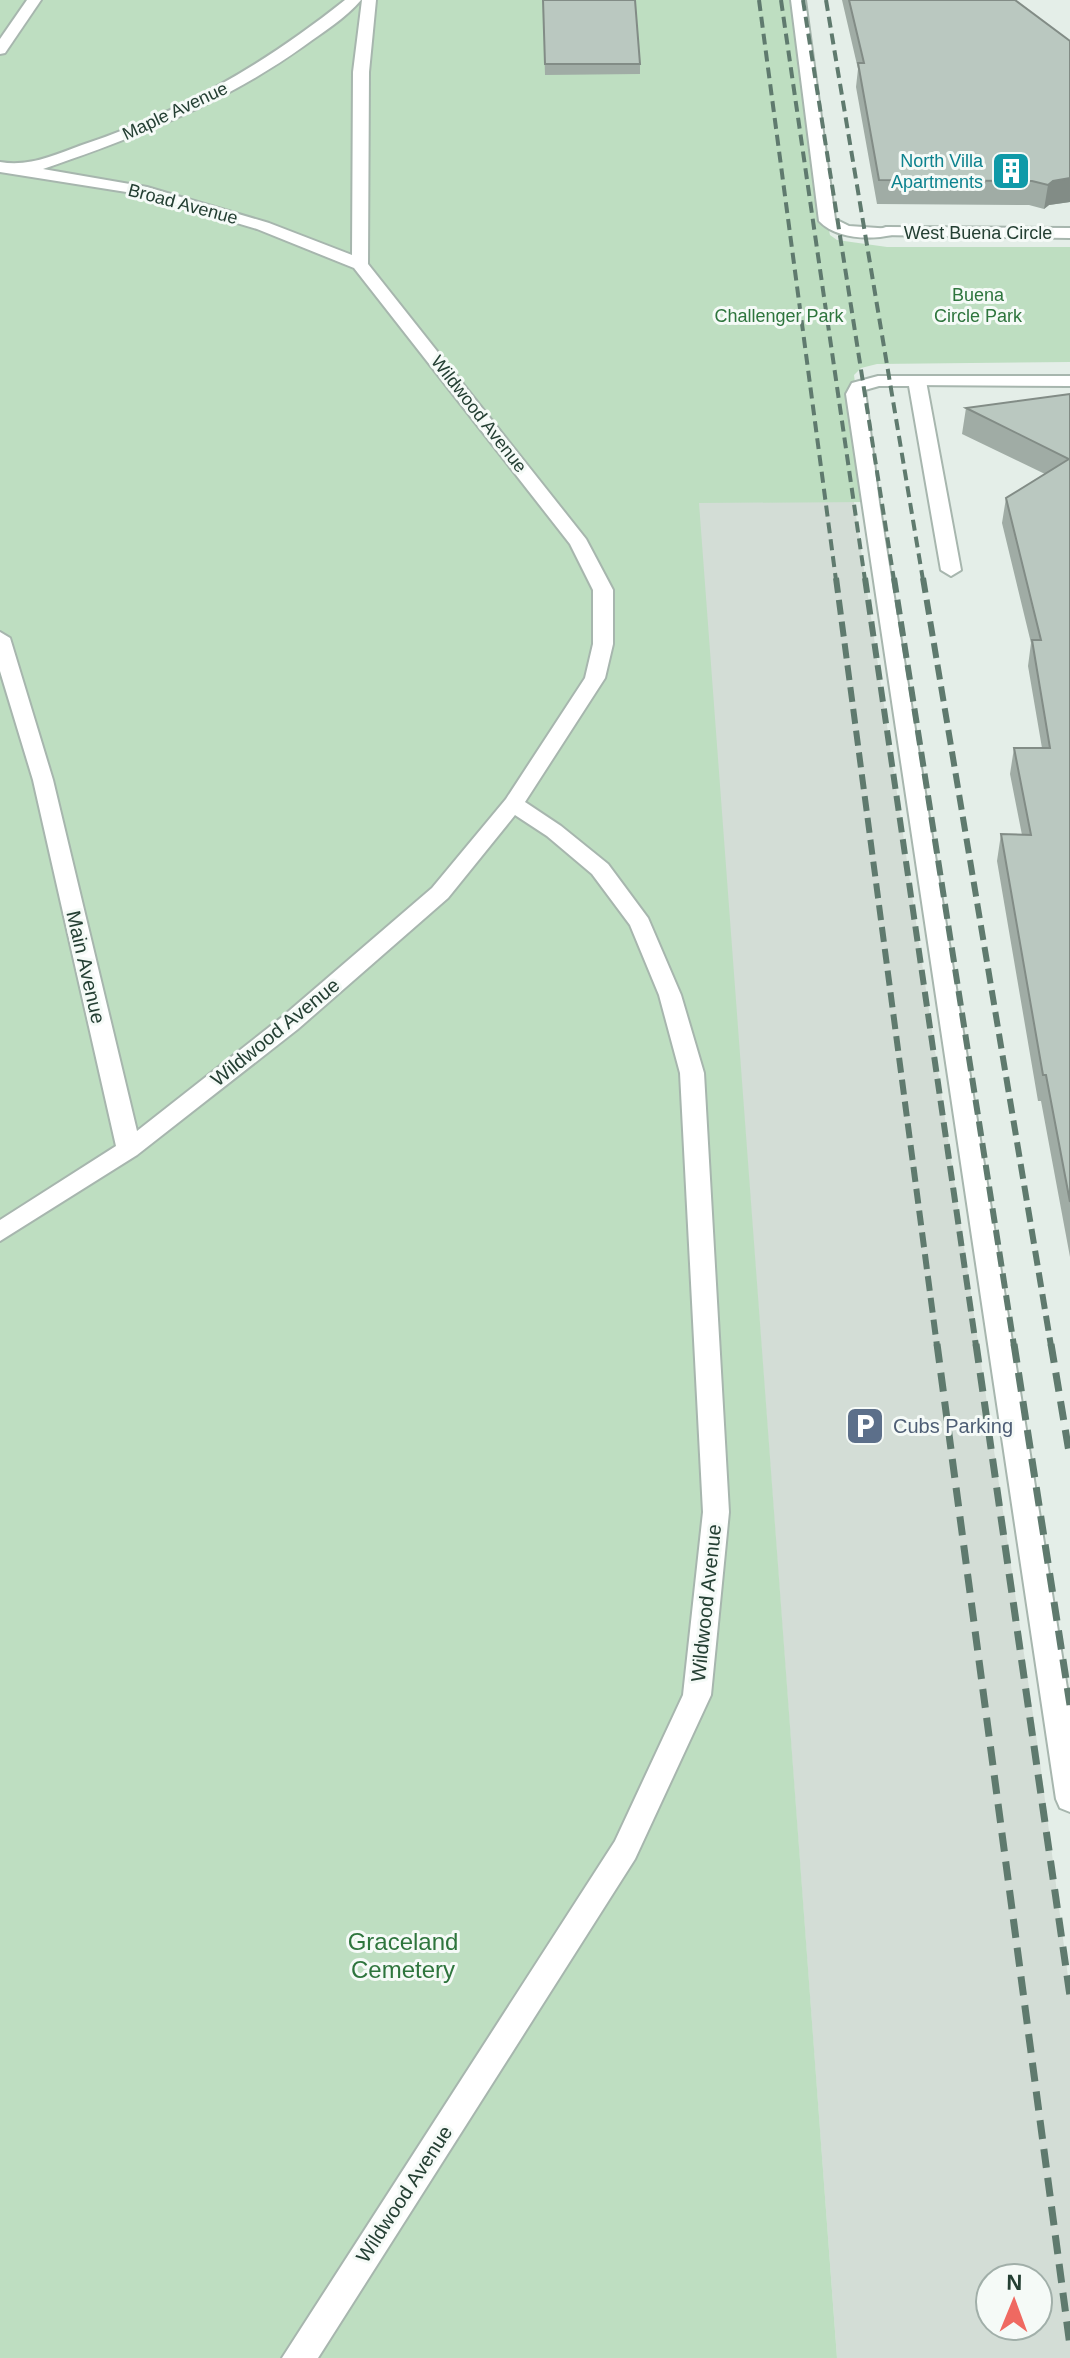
<svg xmlns="http://www.w3.org/2000/svg" width="1070" height="2358" font-family="Helvetica,sans-serif">
<rect width="100%" height="100%" fill="#e4eee8"/>
<path fill="#d3ddd6" fill-rule="evenodd" d="M698,502H854L1040,1762L1070,1992V2358H837ZM990,2278H1038V2326H990Z"/>
<path fill="#bedec1" d="M0,0H793L827,221L830,235L837,240L887,247H1070V362L877,364L861,368L854,375L870,502L699,503L837,2358H0Z"/>
<g fill="none" stroke-linecap="round" stroke-linejoin="round">
<g stroke="#a7b6ae" stroke-width="4">
<g id="service">
<path d="M27,0H41L5,53L0,54V39Z"/>
<path d="M345,0H361C346,18 323,32 304,46C223,104 136,137 43,169L147,187L269,223L352,255L353,72L362,0H376L369,72L368,264L586,539L613,590V644L605,678L525,802L561,826L608,864L648,918L681,995L704,1073L729,1512L711,1695L635,1859L318,2358H282L615,1841L683,1695L703,1512L680,1073L659,995L630,925L592,874L547,836L515,815L448,898L298,1029L137,1155L0,1241V1220L116,1146L33,780L0,671V632L10,638L53,780L137,1131L282,1017L432,888L506,799L585,678L593,644V590L570,544L354,268L257,229L139,194L0,172V162C30,167 54,155 82,145C183,111 262,66 345,0Z"/>
<path d="M791,0H805L835,219L849,226L892,229V235C869,240 836,239 819,221Z"/>
<path d="M878,376H917L926,381L961,570L951,576L941,570L909,386H879L865,390L879,502L1070,1707V1812L1060,1808L1056,1799L846,394L852,383Z"/>
</g>
</g>
<g stroke="#a7b6ae" stroke-width="4">
<g id="minor">
<path d="M886,227L1070,228V238L880,235V229Z"/>
<path d="M917,376H1070V386L911,385L908,381Z"/>
</g>
</g>
<use href="#service" fill="#fff" fill-rule="evenodd"/>
<use href="#minor" fill="#fff" fill-rule="evenodd"/>
<g stroke="#5f7a6e" stroke-width="4" stroke-dasharray="11 6" stroke-linecap="butt">
<path d="M759,0L836,580"/>
<path d="M781,0L865,580"/>
<path d="M803,0L894,580"/>
<path d="M826,0L923,580"/>
</g>
<g stroke="#5f7a6e" stroke-width="6" stroke-dasharray="15 7" stroke-linecap="butt">
<path d="M836,578L937,1346"/>
<path d="M865,578L976,1346"/>
<path d="M894,578L1014,1346"/>
<path d="M923,578L1051,1346"/>
</g>
<g stroke="#5f7a6e" stroke-width="7" stroke-dasharray="19 10" stroke-linecap="butt">
<path d="M937,1344L1070,2346"/>
<path d="M976,1344L1070,1996"/>
<path d="M1014,1344L1070,1705"/>
<path d="M1051,1344L1070,1458"/>
</g>
</g>
<g fill="#a0aca5">
<path d="M543,0L640,64V74L545,75Z"/>
<path d="M842,0H1015L1070,41V202L1049,205L1044,209L1029,205L877,204L856,87L858,69Z"/>
<path d="M1070,394V1257L1041,1101H1038L997,861L1001,834L1022,835L1010,774L1014,748H1042L1028,666L1031,643L1002,523L1006,498L1045,474L962,434L966,408Z"/>
</g>
<path fill="#828c86" d="M1070,178V202L1049,205L1044,209L1048,185L1053,181Z"/>
<g fill="#bac8c0" stroke="#828c86" stroke-width="2">
<path d="M543,0H635L640,64H545Z"/>
<path d="M849,0H1015L1070,41V178L1053,181L1048,185L1032,181L879,180L858,63H864Z"/>
<path d="M1070,394V1202L1046,1075H1043L1001,834L1031,835L1014,748H1050L1032,640H1041L1006,498L1069,459L966,408Z"/>
</g>
<defs>
<g id="building-square" transform="scale(2)"><rect x="-9" y="-9" width="18" height="18" rx="4" fill="#0f9aa8" stroke="#f5faf7"/><path d="M-4-6H4V6H1V3H-1V6H-4ZM-2.5-4.3h1.7v1.8h-1.7ZM.8-4.3h1.7v1.8H.8ZM-2.5-1h1.7V.8h-1.7ZM.8-1h1.7V.8H.8Z" fill="#fff"/></g>
<g id="parking-square" transform="scale(2)"><rect x="-9" y="-9" width="18" height="18" rx="4" fill="#5c6f8a" stroke="#f5faf7"/><path d="M-3.5-5.5H1a3.5 3.5 0 0 1 0 7H-1V5.5H-3.5ZM-1-3.4V-.6H.8a1.4 1.4 0 0 0 0-2.8Z" fill="#fff"/></g>
</defs>
<g fill-rule="evenodd">
<use href="#building-square" x="1011" y="171"/>
<use href="#parking-square" x="865" y="1426"/>
</g>
<g text-anchor="middle" dominant-baseline="central" stroke-width="6" stroke-linejoin="round" paint-order="stroke">
<g font-size="18" fill="#243f33" stroke="#f5faf7">
<text transform="translate(175 111) rotate(-25)">Maple Avenue</text>
<text transform="translate(183 204) rotate(15)">Broad Avenue</text>
<text x="978" y="233">West Buena Circle</text>
<text transform="translate(479 414) rotate(52)">Wildwood Avenue</text>
</g>
<g font-size="18" fill="#0d838f" stroke="#f5faf7" text-anchor="end">
<text x="983" y="161">North Villa<tspan x="983" dy="21">Apartments</tspan></text>
</g>
<g font-size="18" fill="#2e753d" stroke="#f5faf7">
<text x="978" y="295">Buena<tspan x="978" dy="21">Circle Park</tspan></text>
<text x="779" y="316">Challenger Park</text>
</g>
<g font-size="20" fill="#243f33" stroke="#f5faf7">
<text transform="translate(86 967) rotate(77)">Main Avenue</text>
<text transform="translate(275 1032) rotate(-39)">Wildwood Avenue</text>
<text transform="translate(706 1603) rotate(-84)">Wildwood Avenue</text>
<text transform="translate(404 2194) rotate(-57)">Wildwood Avenue</text>
</g>
<g font-size="20" fill="#4e5e75" stroke="#f5faf7" text-anchor="start">
<text x="893" y="1426">Cubs Parking</text>
</g>
<g font-size="24" fill="#2e753d" stroke="#f5faf7">
<text x="403" y="1941">Graceland<tspan x="403" dy="28">Cemetery</tspan></text>
</g>
</g>
<g transform="translate(1014 2302) rotate(1)"><circle r="38" fill="#f5faf7" stroke="#a1afa9" stroke-width="2"/>
<path d="M0-6L14 30L0 20L-14 30Z" fill="#ef6961"/>
<text y="-12" font-size="22" font-weight="bold" text-anchor="middle" fill="#243f33">N</text>
</g>
</svg>
